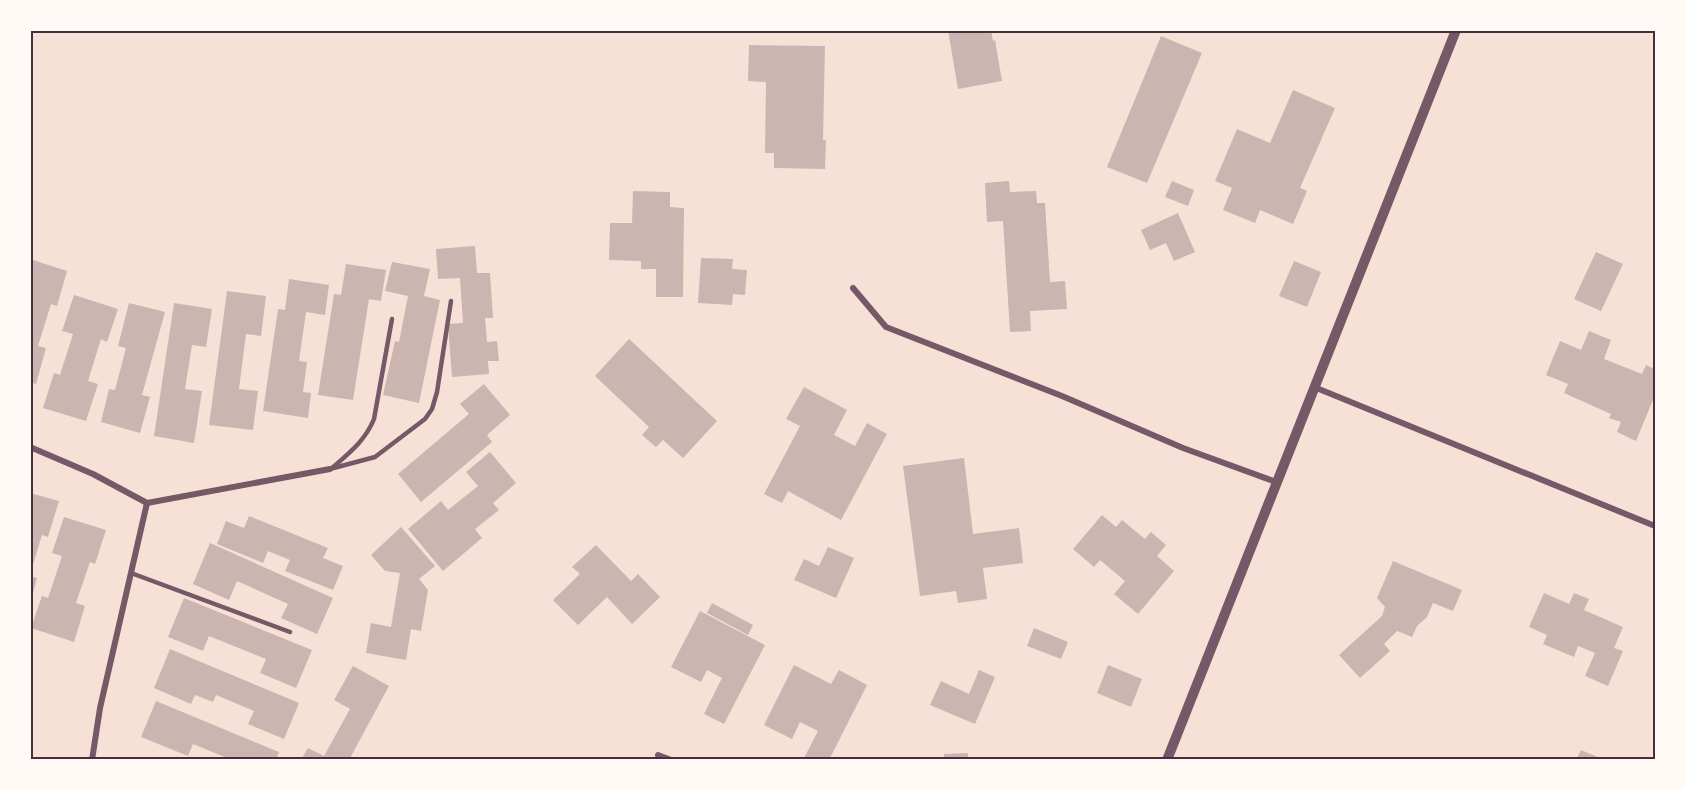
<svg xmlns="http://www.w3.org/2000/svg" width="1685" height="790" font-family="'Space Grotesk',sans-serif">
<rect width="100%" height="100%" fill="#f7e1d7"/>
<g fill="#ccb4b1">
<path d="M948,30H991L993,41L995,40L1002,81L958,89Z"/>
<path d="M1161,36L1202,53L1147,183L1107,167Z"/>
<path d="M749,45L825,46L823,140H826L825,169L774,168V153H765L766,82L748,81Z"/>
<path d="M1293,90L1335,108L1300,188L1307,191L1293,224L1260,210L1255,223L1223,210L1232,188L1215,181L1237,129L1270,143Z"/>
<path d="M1009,181L1010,192L1036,191L1037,203H1045L1050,282L1065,281L1067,309L1030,311L1031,331L1010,332L1003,221L987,222L985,183Z"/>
<path d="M1172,181L1194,190L1188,206L1165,197Z"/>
<path d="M633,191L670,192V207L684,208L683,297H656V269H641V261L609,260L610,223H632Z"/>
<path d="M1178,213L1195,252L1174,261L1166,243L1150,250L1141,230Z"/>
<path d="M475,246L477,273H490L493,318H485L487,342L497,341L499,361H488L489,374L452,377L448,324L463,323L460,278L438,279L436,249Z"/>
<path d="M1596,252L1623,264L1601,311L1574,299Z"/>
<path d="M701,258L733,259L732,269L747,270L745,295L733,294L732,305L698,303Z"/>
<path d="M30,259L67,271L57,306L51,304L38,346L46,348L36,384L30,382Z"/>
<path d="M1294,261L1321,272L1307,307L1279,296Z"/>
<path d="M392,262L430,269L424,296L440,300L419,403L383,395L395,341L399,342L408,296L385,291Z"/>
<path d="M346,264L386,270L381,301L369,299L353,400L318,395L334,294L341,295Z"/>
<path d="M289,279L329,285L325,315L306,312L299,361L307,362L303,392L311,393L308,418L263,411L278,309L285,310Z"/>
<path d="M227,291L266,296L261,336L246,334L239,389L258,391L253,430L209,425Z"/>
<path d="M74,295L118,309L107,342L101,339L88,381L98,384L86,421L43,408L54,373L60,375L73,334L62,331Z"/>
<path d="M129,303L165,312L142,395L150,397L140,433L101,422L109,389L115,390L126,348L118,346Z"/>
<path d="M174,303L212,309L206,347L192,345L185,389L202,391L194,443L154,436Z"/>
<path d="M1589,331L1611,340L1604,359L1642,374L1646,365L1655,369V395L1636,441L1617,432L1621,422L1609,418L1611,414L1564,393L1568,384L1546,375L1560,341L1581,350Z"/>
<path d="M629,339L717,421L683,458L663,440L656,447L642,435L649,427L595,376Z"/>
<path d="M484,384L510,415L487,435L492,442L421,502L398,474L469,414L460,404Z"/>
<path d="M804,387L847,410L834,435L855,446L867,423L887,434L841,520L788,491L782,503L764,494L800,426L786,419Z"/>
<path d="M490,452L516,483L493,503L499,510L475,529L482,538L443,571L408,529L441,501L448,510L478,486L466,472Z"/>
<path d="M964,458L973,534L1019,528L1023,563L983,568L987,599L958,603L956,591L920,596L903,466Z"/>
<path d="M30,493L59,501L48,537L42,535L31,571Z"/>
<path d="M1102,515L1116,527L1122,520L1145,539L1151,532L1166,545L1157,556L1174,571L1138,614L1114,594L1125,581L1100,560L1094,567L1073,549Z"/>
<path d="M249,516L328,548L323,558L343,566L333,590L285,571L290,560L268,551L263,563L217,544L226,521L244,528Z"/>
<path d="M64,517L106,530L95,564L90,562L76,603L85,606L74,642L31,628L42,596L48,598L62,556L52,553Z"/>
<path d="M401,527L435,566L419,579L428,590L421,631L411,629L406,660L366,653L371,623L391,627L400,573L385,571L371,555Z"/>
<path d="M210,543L333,598L317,634L281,618L288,604L237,581L229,600L193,584Z"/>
<path d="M596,545L631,581L638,574L660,597L632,624L607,597L578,625L553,600L580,574L572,567Z"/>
<path d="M828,547L854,558L836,598L794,580L804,559L819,566Z"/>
<path d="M1393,561L1462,590L1453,611L1433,603L1427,617L1417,626L1412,637L1397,631L1384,644L1390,651L1360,678L1339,655L1382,616L1385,607L1377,598Z"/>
<path d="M30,576L37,578L31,600H30Z"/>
<path d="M1544,593L1569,604L1574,593L1589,599L1584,610L1623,627L1614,648L1623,651L1608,686L1585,676L1595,653L1578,646L1574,657L1543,644L1547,635L1529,627Z"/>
<path d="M184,598L312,650L296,688L260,673L266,659L209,636L203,651L168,637Z"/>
<path d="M712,603L753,625L748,635L707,613Z"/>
<path d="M700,611L765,645L724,724L704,714L722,678L707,670L701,682L671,667Z"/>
<path d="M1034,628L1068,642L1061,659L1027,646Z"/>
<path d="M170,649L299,703L284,739L248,724L254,711L216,695L213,702L195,695L191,704L154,688Z"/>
<path d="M794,665L831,684L839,670L867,685L829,760H803L818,731L800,722L792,739L764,725Z"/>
<path d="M1108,665L1142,679L1131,707L1097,693Z"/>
<path d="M353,666L389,686L349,760H301L308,748L324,756L350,709L334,700Z"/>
<path d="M979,670L995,677L975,724L930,705L941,681L969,694Z"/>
<path d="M156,701L279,752L276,760H232L193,744L188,756L141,737Z"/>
<path d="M1581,750L1600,758L1599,760H1576Z"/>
<path d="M968,753V760H944V754Z"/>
</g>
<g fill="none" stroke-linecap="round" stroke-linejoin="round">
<g stroke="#755966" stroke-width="4.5">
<path d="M332,468C349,453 365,441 374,419L392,319"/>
<path d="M330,469L375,457L425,419L432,409L437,392L451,301"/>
<path d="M131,573L290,632"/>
</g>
<g stroke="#755966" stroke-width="6">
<path d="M853,288L886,327L1062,396L1183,448L1276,482"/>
<path d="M1314,387L1655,526"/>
<path d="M30,447L93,474L147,503L100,708L92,760"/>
<path d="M147,503L330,469"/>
<path d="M658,755L671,760"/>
</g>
<path stroke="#755966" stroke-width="10" d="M1167,760L1456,30"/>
</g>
<rect width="1685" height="790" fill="none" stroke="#fffaf5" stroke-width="63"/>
<rect x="32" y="32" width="1622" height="726" fill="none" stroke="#4a2c40" stroke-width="2"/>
</svg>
